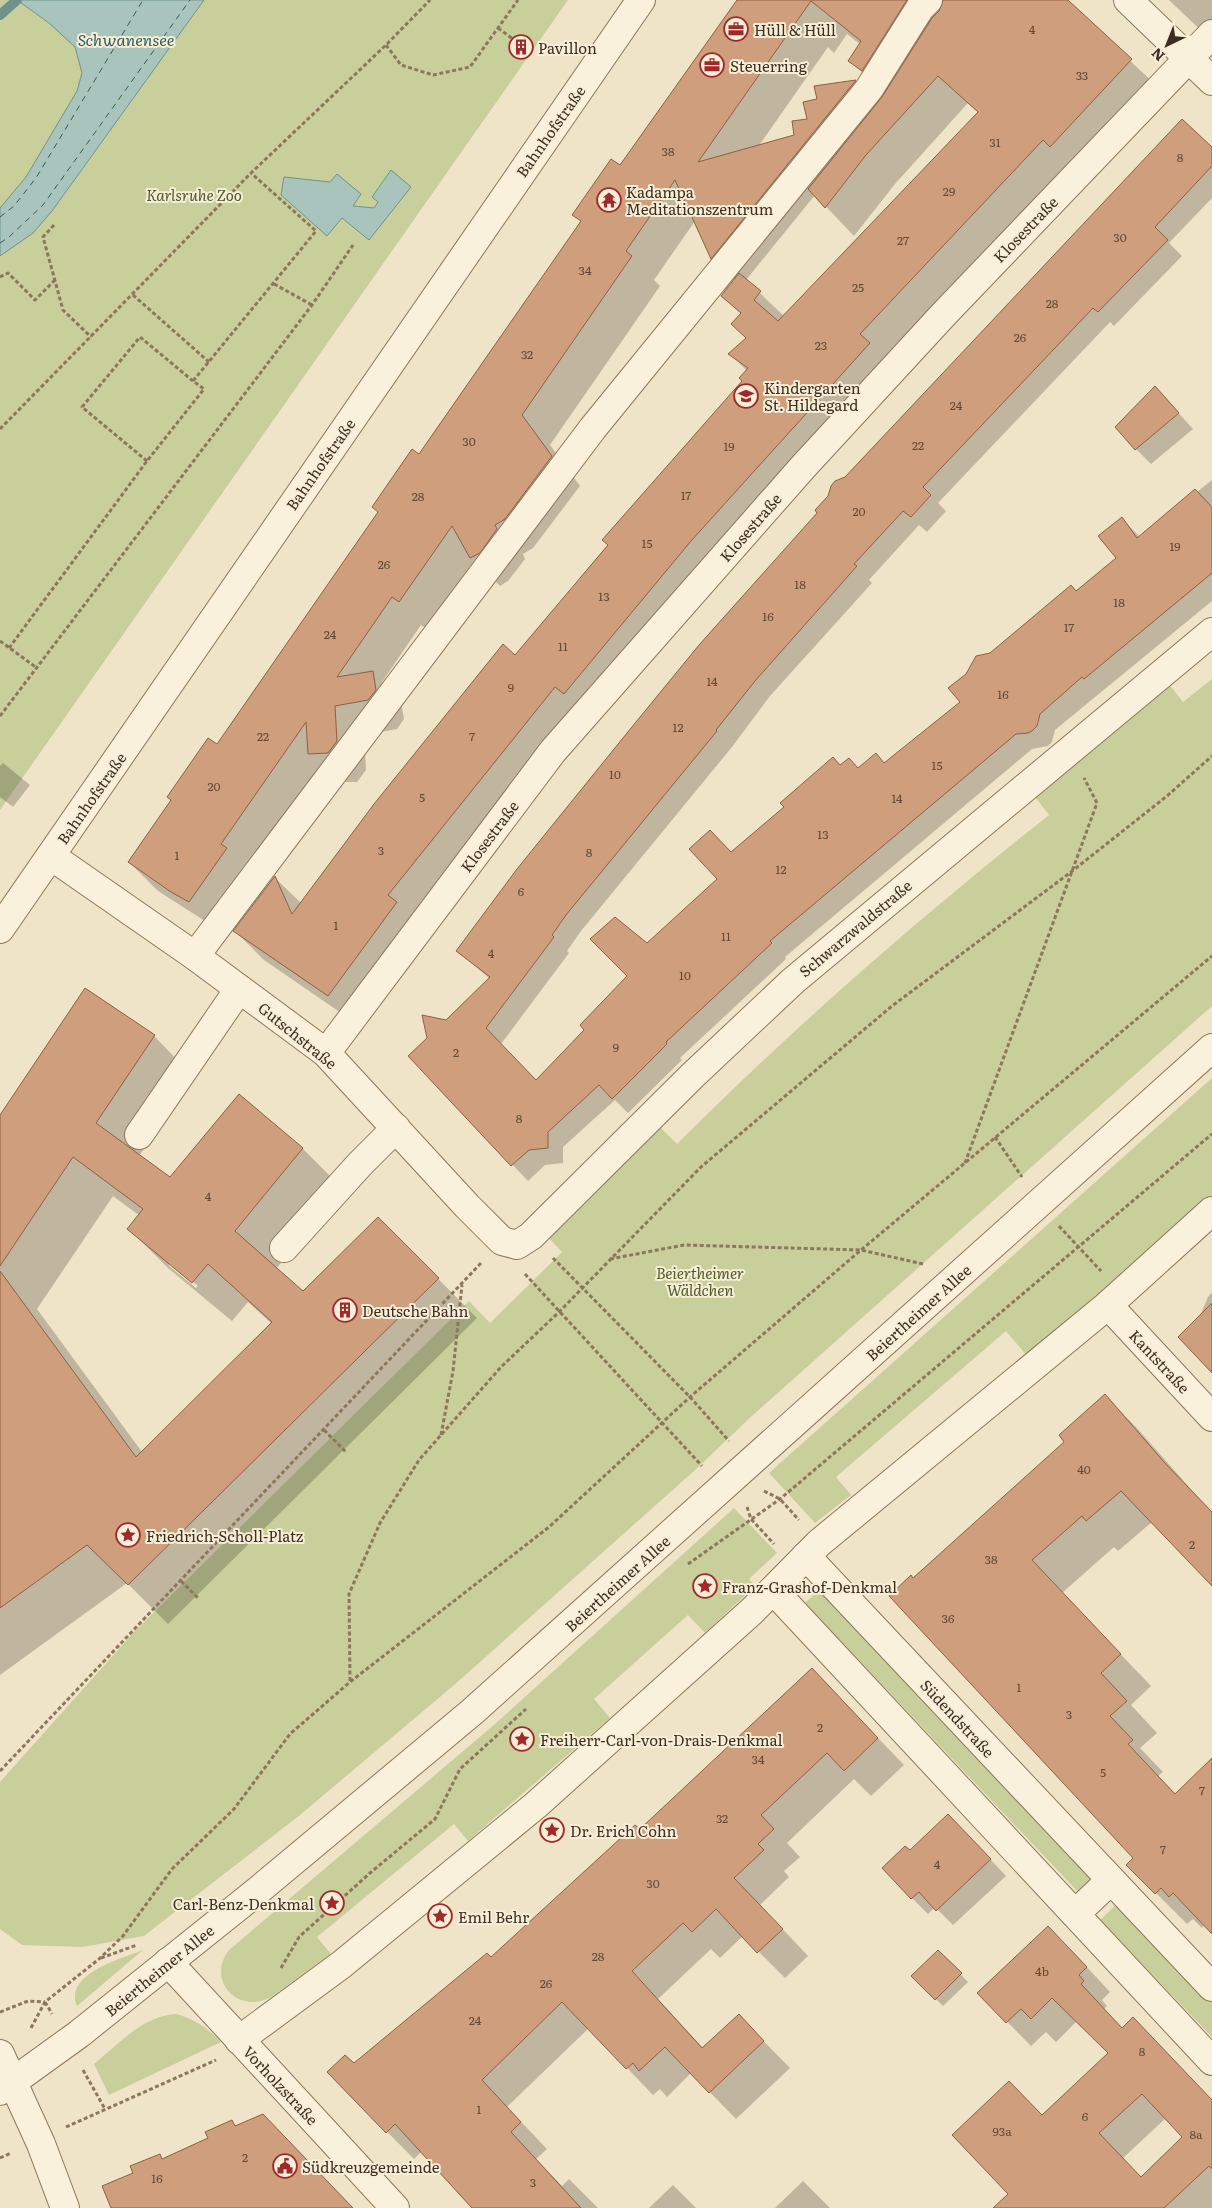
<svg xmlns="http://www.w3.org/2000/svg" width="1212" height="2208" font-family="Literata,serif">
<rect width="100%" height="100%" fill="#f0e4c8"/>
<g fill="#c9cf9b">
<path d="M0,0H568L0,810Z"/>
<path d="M1212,679V1006L753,1415L694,1471L453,1686L300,1815L144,1936L82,1947L22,1945L0,1929V1782L134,1632L469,1301L490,1323L562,1252L548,1237L660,1127L677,1144C794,1027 919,918 1049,815L1035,797L1168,683L1183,702Z"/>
<path d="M1212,1078V1197L1028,1357L1006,1331L836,1477L851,1495L815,1523L769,1473Z"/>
<path d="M734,1508L777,1553L749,1579L755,1586L705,1633L688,1615L594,1699L610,1718L468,1841L454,1824L317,1937L331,1954L271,1997C237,2015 206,1980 229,1950L495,1724Z"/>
<path d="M824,1585L1095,1875L1078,1892L805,1603Z"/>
<path d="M1120,1901L1212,1998V2037L1100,1920Z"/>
<path d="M143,1950L77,2006C64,1974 120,1959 143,1950Z"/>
<path d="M176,2014C194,2019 208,2028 221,2042L109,2095L94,2064C119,2044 142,2016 176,2014Z"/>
</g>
<g fill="#a9c4bc" stroke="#6f938a">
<path d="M17,0H204L52,211L33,233L0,256V208L26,177L77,91L82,73L75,47L49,23Z"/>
<path d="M391,170L411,187L369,240L342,218L327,236L281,195L284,177L330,182L337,174L361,194L353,206L374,208L378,202L372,197Z"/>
</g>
<g fill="#0003" fill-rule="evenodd">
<path d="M738,0H1066L1160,89L584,715L357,1024L264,960L235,931L275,878L302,904L515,656L744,381L747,371L730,354L748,338L741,314L723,296L735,281L712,258L695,221L654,280L660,286L550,445L580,486L533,548L523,554L525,559L508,581L500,586L476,562L428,630L421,625L382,682L401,701L404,719L397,729L364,735L366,770L357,782H338L219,930L158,891L129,862L218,746L582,222L574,215L620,167ZM847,34L861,45L849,60L886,94L879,104L856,81L816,87L818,100L808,120L795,136L758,147L828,47L834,53ZM968,103L979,113L785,317L746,280L815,195L854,236L895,184Z"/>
<path d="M1169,0H1212V37L1210,39Z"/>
<path d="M1212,149V198L1169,243L1182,256L1114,326L1110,322L938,503L946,511L927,532L919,525L869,580L872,583L770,696L732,747L581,931L567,951L569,953L501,1044L536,1082L586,1030L629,976L647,945L718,879L732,854L840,766L859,769L876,755L885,764L961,702L991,654L1076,592L1118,558L1122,519L1140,537L1212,480V601L1055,730L1052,742L1048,746L1032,749L785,957L786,959L680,1058L682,1060L628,1113L615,1100L563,1147V1163L545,1165L528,1181L410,1056L490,979L458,951L846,478Z"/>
<path d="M1155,387L1193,429L1151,464L1136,449Z"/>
<path d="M3,763L30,785L13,807L0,797V766Z"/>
<path d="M154,1036L193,1076L139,1156L170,1179L239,1096L303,1149L342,1188L276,1269L303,1293L378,1218L477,1318L168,1624L127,1583L0,1675V1117ZM113,1196L140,1216L129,1229L168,1268L232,1321L248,1302L272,1324L142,1452L37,1309ZM169,1262L198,1286L196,1288L169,1266Z"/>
<path d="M1212,1292V1371L1199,1318L1208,1297Z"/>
<path d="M1105,1396L1136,1427L1212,1513V1584L1152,1522L1118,1551L1114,1547L1062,1593L1151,1686L1131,1705L1157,1733L1140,1748L1163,1772L1158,1776L1176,1795L1212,1760V1932L1205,1924L1202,1928L1193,1919L1187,1924L1128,1865L1135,1859L913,1579L1066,1442Z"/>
<path d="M812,1669L904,1765L871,1796L854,1779L787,1843L800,1857L784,1871L789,1877L760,1905L808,1956L785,1978L743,1936L720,1958L711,1949L658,1999L704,2049L739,2016L790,2068L736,2119L691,2073L667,2097L660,2089L653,2095L589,2028L507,2107L547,2149L536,2159L562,2186L569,2179L598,2208H474L422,2151L414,2159L328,2072L354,2065L491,1959L640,1831Z"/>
<path d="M964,1831L1006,1876L953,1925L935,1907L928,1914L912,1898L910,1852Z"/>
<path d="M938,1951L968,1982L943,2006L913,1976Z"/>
<path d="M1072,1951L1110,1992L1102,2000L1107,2006L1104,2009L1122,2029L1212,2100V2208H1021L954,2135L1042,2117L1110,2053L1077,2021L1056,2042L1046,2032L1031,2046L979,1993ZM1166,2118L1184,2137L1141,2178L1123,2158Z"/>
<path d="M803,2181L830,2208H775Z"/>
<path d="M673,2185L696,2208H649Z"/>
</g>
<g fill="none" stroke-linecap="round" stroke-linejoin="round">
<path stroke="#6f938a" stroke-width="10" d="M0,15L17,0"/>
<g stroke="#2f5d5a" stroke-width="1" stroke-dasharray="6 5" stroke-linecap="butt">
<path d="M0,217L14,206L36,178L143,0"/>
<path d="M0,243L9,237L43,205L190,0"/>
</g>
</g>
<g fill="#cf9f7d" stroke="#8d5f41" fill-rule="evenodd">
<path d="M737,0H907L862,71L848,61L861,41L811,1L698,162L794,135L792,121L807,119L803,102L817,99L814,86L856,80L711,259L675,180L626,251L632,256L522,415L552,456L505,519L495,525L497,529L480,553L470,558L452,526L399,602L392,597L337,677L373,671L376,690L368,700L335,706L337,741L328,753L308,754L306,722L221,844L227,848L189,902L171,892L128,862L171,800L167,797L208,738L217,744L378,512L372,507L412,449L419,454L581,221L572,215L611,159L620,165Z"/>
<path d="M943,0H1068L1132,59L1050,147L1043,140L860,334L870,343L691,541L564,694L555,687L388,895L397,902L328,996L233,931L275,876L292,914L374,804L503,644L515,655L608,545L602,540L742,381L739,378L748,368L728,354L746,338L731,324L741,313L721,296L739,273L761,291L754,300L778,321L978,112L938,76L866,155L825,208L808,189L882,97L932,18L939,11Z"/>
<path d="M1182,119L1212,147V166L1155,227L1168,240L1098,312L1093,308L923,487L931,495L911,517L903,511L854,564L857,566L755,681L716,730L717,731L566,915L552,935L554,937L486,1028L536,1080L584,1030L580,1025L627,976L590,939L615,917L647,943L717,879L689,849L710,830L731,852L784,807L780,803L833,757L840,765L849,758L858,768L876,753L884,763L960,702L948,688L966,674L976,656L990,653L1071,585L1076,591L1116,558L1098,536L1122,517L1137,538L1195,489L1212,507V573L1084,679L1082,677L1040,714L1037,726L1032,731L1028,733L1016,734L770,941L772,943L666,1042L667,1044L612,1099L599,1085L548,1132V1148L529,1150L511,1166L408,1056L427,1038L422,1015L446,1020L490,977L456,951L517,869L627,733L699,645L817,513L815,510L828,496L831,486L835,481L845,477Z"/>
<path d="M1155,386L1179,413L1135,450L1115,427Z"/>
<path d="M85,988L155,1035L96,1123L170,1177L239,1094L303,1148L235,1231L303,1291L378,1217L439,1278L128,1585L87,1545L0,1608V1271L136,1457L272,1322L208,1264L192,1283L127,1229L143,1209L73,1157L0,1266V1115Z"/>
<path d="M1212,1303V1373L1178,1337Z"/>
<path d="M1105,1394L1164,1462L1212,1512V1586L1121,1491L1086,1521L1082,1516L1032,1560L1121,1654L1101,1673L1127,1701L1110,1716L1133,1740L1128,1744L1175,1794L1212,1758V1934L1173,1893L1169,1897L1161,1888L1155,1894L1126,1865L1133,1858L1119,1843L889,1596L911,1575L913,1578L1064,1442L1059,1435Z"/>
<path d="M812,1668L878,1738L844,1771L827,1753L761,1815L774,1829L758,1844L764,1850L734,1878L783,1929L757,1953L716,1909L692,1932L683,1923L632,1971L702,2048L739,2014L764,2041L709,2093L665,2047L639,2071L633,2063L626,2069L562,2002L482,2080L521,2122L511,2132L581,2208H472L395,2124L386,2133L327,2072L345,2055L354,2063L487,1953L491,1957L635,1825L640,1829Z"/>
<path d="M948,1814L991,1859L936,1911L919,1892L911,1899L882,1868L905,1846L910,1850Z"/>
<path d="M1048,1926L1087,1967L1079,1975L1084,1981L1081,1984L1122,2028L1133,2017L1212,2100V2169L1209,2166L1164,2208H993L1008,2194L952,2135L1009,2081L1042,2115L1108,2053L1052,1998L1031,2019L1021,2009L1006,2023L977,1993ZM1142,2094L1182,2137L1141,2177L1099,2133Z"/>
<path d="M938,1950L962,1973L935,2000L911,1976Z"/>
<path d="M263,2114L353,2208H111L102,2186L133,2173L130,2166L160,2154L162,2159L208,2138L205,2132L232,2120L235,2126Z"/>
</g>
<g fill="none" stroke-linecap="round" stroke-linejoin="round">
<g stroke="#8d765c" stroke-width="30">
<g id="minor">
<path d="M1128,0L1212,81"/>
<path d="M51,856L195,956L326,1053L467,1206L502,1241L517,1245L531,1236L692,1076L793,981L1212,632"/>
<path d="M0,929L641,0"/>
<path d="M195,956L593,428L869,89L920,8L928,0"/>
<path d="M326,1053L553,751L803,467L944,314L1212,34"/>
<path d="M139,1135L239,989"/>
<path d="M284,1248L360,1164L396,1128"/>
<path d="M1108,1305L1212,1417"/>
<path d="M806,1556L1212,1987"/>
<path d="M773,1590L1212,2061"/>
<path d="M1075,1914L1111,1880"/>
<path d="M168,1962L395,2208"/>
<path d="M239,2040L341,1965L536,1805L752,1611L819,1543L1108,1305L1212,1211"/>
<path d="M0,2054L41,2144L65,2208"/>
<path d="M0,2091L79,2034L255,1893L472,1712L1212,1048"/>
</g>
</g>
<g stroke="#8d765c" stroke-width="3" stroke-dasharray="4 2.5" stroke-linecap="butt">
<path d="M498,28L513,39"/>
<path d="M386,45L401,65L433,75L470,67L518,0"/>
<path d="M54,225L43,237L63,310L91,337"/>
<path d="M0,277L8,273L35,300L55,280"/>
<path d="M274,284L312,305"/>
<path d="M133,295L209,362"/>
<path d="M0,429L251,173L386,45L430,0"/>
<path d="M147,461L82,407L140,337L193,381"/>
<path d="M0,641L37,668"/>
<path d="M9,648L147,461L204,389L193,381L316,231L251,173"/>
<path d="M0,716L312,305L353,245"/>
<path d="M995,1137L1022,1177"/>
<path d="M965,1163L1097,803L1084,778"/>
<path d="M1059,1226L1101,1271"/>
<path d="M553,1258L690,1397L729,1441"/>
<path d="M610,1259L684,1245L861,1250L923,1264"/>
<path d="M525,1274L702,1466"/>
<path d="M324,1430L347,1453"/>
<path d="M441,1435L453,1371L462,1285"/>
<path d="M764,1491L780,1499L799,1520"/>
<path d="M747,1507L751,1519L774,1544"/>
<path d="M688,1564L780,1499L1212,1134"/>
<path d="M181,1581L198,1598"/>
<path d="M350,1681L349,1594L380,1523L419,1460L501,1367L559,1312L701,1167L892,1006L1071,872L1167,796L1212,756"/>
<path d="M0,1771L481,1263"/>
<path d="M101,1958L137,1945"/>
<path d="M281,1968L299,1937L370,1873L435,1819L460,1769L526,1709"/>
<path d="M45,2002L52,2014"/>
<path d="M0,2012L28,2001L45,2002"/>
<path d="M31,2028L45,2002L99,1959L123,1936L172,1869L234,1809L290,1734L350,1682L549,1527L690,1397L861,1250L1212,956"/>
<path d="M83,2070L105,2109"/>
<path d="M66,2127L216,2060"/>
<path d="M0,2158L11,2153"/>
</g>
<use href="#minor" stroke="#faf1dc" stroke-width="28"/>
</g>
<defs>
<g id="office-ring" transform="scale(1.25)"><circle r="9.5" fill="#f7eed8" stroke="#9e2a2b" stroke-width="1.5"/><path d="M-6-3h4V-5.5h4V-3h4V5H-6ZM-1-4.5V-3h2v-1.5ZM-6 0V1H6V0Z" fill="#9e2a2b"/></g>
<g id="building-ring" transform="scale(1.25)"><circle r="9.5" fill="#f7eed8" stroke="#9e2a2b" stroke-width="1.5"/><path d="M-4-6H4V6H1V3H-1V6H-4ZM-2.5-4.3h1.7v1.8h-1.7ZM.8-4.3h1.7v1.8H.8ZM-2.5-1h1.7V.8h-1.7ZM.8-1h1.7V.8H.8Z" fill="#9e2a2b"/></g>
<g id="temple-ring" transform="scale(1.25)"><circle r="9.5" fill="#f7eed8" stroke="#9e2a2b" stroke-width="1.5"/><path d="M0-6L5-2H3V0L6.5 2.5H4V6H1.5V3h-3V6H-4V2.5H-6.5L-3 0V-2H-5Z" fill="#9e2a2b"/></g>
<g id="school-ring" transform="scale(1.25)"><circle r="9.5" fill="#f7eed8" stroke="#9e2a2b" stroke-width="1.5"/><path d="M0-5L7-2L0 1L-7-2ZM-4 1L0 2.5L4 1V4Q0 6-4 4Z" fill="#9e2a2b"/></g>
<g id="sight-ring" transform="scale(1.25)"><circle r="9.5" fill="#f7eed8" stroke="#9e2a2b" stroke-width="1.5"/><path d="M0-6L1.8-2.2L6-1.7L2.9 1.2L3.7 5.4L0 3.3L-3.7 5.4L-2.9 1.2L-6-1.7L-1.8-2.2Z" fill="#9e2a2b"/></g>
<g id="civic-ring" transform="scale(1.25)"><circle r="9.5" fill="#f7eed8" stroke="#9e2a2b" stroke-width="1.5"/><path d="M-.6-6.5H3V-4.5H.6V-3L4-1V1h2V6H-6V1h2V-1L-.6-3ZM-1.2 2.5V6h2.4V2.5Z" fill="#9e2a2b"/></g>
</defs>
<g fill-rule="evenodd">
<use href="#office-ring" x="736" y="29"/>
<use href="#building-ring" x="521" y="47"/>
<use href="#office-ring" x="712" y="65"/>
<use href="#temple-ring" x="609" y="200"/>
<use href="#school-ring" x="746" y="396"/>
<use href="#building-ring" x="345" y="1310"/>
<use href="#sight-ring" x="128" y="1535"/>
<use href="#sight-ring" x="705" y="1586"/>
<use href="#sight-ring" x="522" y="1739"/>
<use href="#sight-ring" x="552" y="1830"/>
<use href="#sight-ring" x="332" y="1903"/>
<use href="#sight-ring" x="440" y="1916"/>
<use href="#civic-ring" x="285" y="2166"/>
</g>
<g text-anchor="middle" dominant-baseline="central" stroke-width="4" stroke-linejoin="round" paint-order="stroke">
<g font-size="12" fill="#624a37">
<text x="1032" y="29">4</text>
<text x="1082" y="75">33</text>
<text x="995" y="142">31</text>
<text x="668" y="151">38</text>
<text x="1180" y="157">8</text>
<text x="949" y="191">29</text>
<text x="1120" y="237">30</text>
<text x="903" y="240">27</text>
<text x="585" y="270">34</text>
<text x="858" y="287">25</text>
<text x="1052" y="303">28</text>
<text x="1020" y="337">26</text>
<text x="821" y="345">23</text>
<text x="527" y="354">32</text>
<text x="956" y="405">24</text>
<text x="469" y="441">30</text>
<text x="918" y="445">22</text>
<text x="729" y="446">19</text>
<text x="686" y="495">17</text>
<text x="418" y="496">28</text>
<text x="859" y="511">20</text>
<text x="647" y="543">15</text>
<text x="1175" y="546">19</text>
<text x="384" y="564">26</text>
<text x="800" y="584">18</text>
<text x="604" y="596">13</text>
<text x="1119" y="602">18</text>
<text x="768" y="616">16</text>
<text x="1069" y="627">17</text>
<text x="330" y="634">24</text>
<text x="563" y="646">11</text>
<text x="712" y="681">14</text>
<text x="511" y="687">9</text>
<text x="1003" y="694">16</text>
<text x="678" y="727">12</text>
<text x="263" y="736">22</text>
<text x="472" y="736">7</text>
<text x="937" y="765">15</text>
<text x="615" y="774">10</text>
<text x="214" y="786">20</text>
<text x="422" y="797">5</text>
<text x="897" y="798">14</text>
<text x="823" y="834">13</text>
<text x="381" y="850">3</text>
<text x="589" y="852">8</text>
<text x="177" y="855">1</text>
<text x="781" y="869">12</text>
<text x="521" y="891">6</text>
<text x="336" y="925">1</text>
<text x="726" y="936">11</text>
<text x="491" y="953">4</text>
<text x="685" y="975">10</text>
<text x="616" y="1047">9</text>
<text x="456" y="1052">2</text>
<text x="519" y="1118">8</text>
<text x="208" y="1196">4</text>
<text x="1084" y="1469">40</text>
<text x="1192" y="1544">2</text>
<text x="991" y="1559">38</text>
<text x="948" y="1618">36</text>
<text x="1019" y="1687">1</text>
<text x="1069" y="1714">3</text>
<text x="820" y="1727">2</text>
<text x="758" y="1759">34</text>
<text x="1103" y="1772">5</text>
<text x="1202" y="1790">7</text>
<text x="722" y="1818">32</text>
<text x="1163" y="1849">7</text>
<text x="937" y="1864">4</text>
<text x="653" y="1883">30</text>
<text x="598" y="1956">28</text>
<text x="1042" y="1971">4b</text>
<text x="546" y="1983">26</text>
<text x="475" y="2020">24</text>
<text x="1142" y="2051">8</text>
<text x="479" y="2109">1</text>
<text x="1085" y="2116">6</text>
<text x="1002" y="2131">93a</text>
<text x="1196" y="2134">8a</text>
<text x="245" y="2157">2</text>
<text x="157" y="2178">16</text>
<text x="533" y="2182">3</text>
</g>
<g font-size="15" fill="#3d2e20" stroke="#f7eed8" text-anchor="start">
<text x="754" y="29">Hüll &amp; Hüll</text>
<text x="538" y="47">Pavillon</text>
<text x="730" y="65">Steuerring</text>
<text x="626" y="191">Kadampa<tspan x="626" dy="17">Meditationszentrum</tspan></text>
<text x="764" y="387">Kindergarten<tspan x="764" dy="17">St. Hildegard</tspan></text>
<text x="362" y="1310">Deutsche Bahn</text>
<text x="146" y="1535">Friedrich-Scholl-Platz</text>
<text x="722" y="1586">Franz-Grashof-Denkmal</text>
<text x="540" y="1739">Freiherr-Carl-von-Drais-Denkmal</text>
<text x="570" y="1830">Dr. Erich Cohn</text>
<text x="314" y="1903" text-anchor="end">Carl-Benz-Denkmal</text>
<text x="458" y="1916">Emil Behr</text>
<text x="302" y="2166">Südkreuzgemeinde</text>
</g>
<g font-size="15" fill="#3d2e20" stroke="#f7eed8">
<text transform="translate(550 131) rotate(-55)">Bahnhofstraße</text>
<text transform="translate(1025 229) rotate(-46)">Klosestraße</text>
<text transform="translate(320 464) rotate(-55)">Bahnhofstraße</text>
<text transform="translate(750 527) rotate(-49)">Klosestraße</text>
<text transform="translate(91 798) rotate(-55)">Bahnhofstraße</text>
<text transform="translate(489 836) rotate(-53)">Klosestraße</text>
<text transform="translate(855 928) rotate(-40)">Schwarzwaldstraße</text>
<text transform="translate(298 1035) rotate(39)">Gutschstraße</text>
<text transform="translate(918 1312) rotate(-42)">Beiertheimer Allee</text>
<text transform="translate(1160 1361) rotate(47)">Kantstraße</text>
<text transform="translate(617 1583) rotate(-42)">Beiertheimer Allee</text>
<text transform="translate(958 1718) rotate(47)">Südendstraße</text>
<text transform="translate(159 1970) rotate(-39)">Beiertheimer Allee</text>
<text transform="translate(281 2085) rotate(47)">Vorholzstraße</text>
</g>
<g font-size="15" font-style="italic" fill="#4d5a26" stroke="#f7eed8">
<text x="194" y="194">Karlsruhe Zoo</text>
<text x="700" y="1272">Beiertheimer<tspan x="700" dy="17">Wäldchen</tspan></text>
</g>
<g font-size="16" font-style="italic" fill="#2f5d5a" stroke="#f7eed8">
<text x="126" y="39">Schwanensee</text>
</g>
</g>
<g transform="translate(1167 45) rotate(223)" stroke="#f7eed8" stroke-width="4" paint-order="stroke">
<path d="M0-4L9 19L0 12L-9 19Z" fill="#3d2e20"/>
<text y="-8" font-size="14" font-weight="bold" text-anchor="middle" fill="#3d2e20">N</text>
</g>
</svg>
